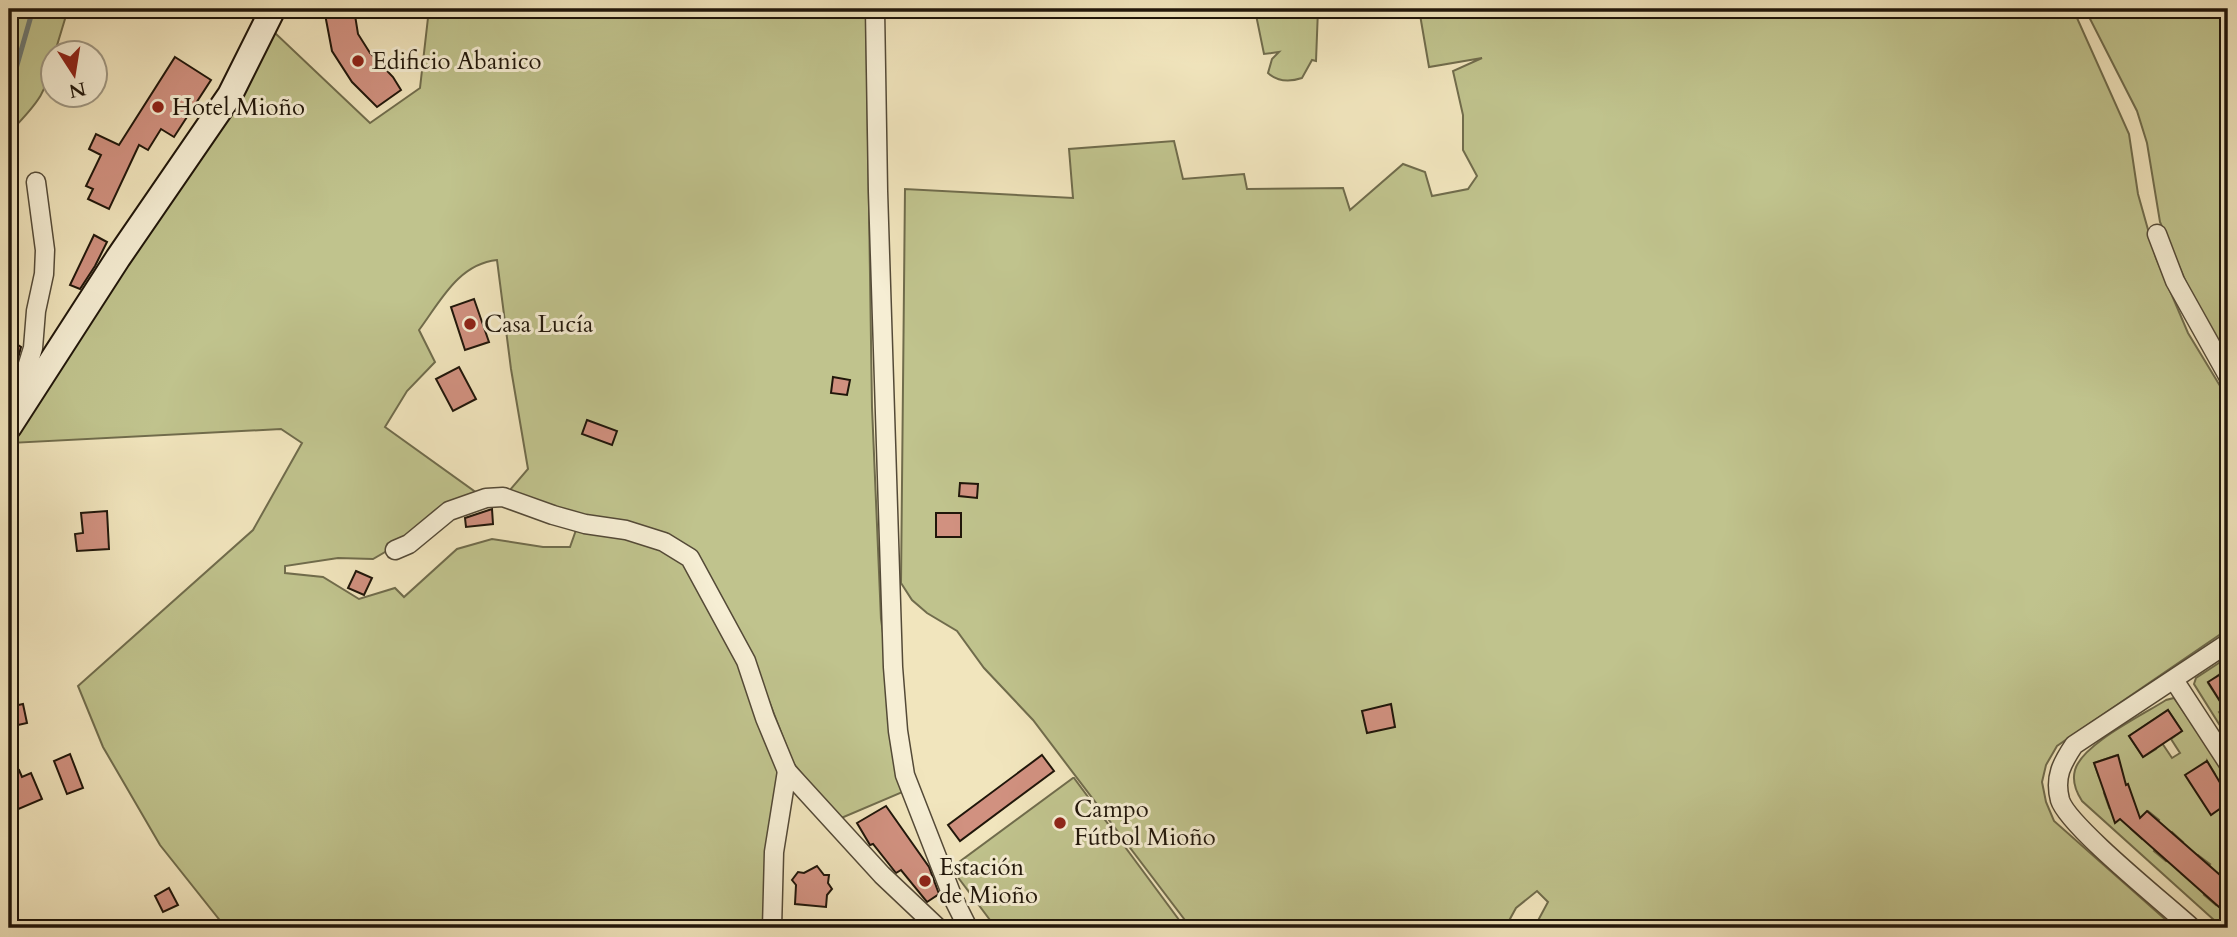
<svg xmlns="http://www.w3.org/2000/svg" width="2237" height="937" font-family="Cardo,serif">
<rect width="100%" height="100%" fill="#f1e5bd"/>
<filter id="stains"><feTurbulence type="fractalNoise" baseFrequency=".00286" numOctaves="4"/><feColorMatrix values="0 0 0 0 .2 0 0 0 0 .09 0 0 0 0 .02 0 0 0 .5 -.17"/></filter>
<radialGradient id="worn" r=".72"><stop offset=".6" stop-color="#630" stop-opacity="0"/><stop offset="1" stop-color="#630" stop-opacity=".3"/></radialGradient>
<g fill="#c0c38d" stroke="#706c4c" stroke-width="2" fill-rule="evenodd">
<path d="M9,9H68L55,52H52C52,90 33,108 9,133Z"/>
<path d="M429,9H866L872,407L881,619L905,791L839,819L793,763L748,647L699,561L509,491L528,469L511,369L497,260C458,264 440,302 419,330L435,362L407,391L385,427L481,496L373,559L338,558L285,566V573L323,577L359,599L395,588L404,597L457,549L492,539L543,547H570L576,530L647,541L684,560L742,662L777,767V806L766,922L763,928H226L160,845L103,747L78,686L253,530L302,443L281,429L11,443L274,32L370,123L420,88Z"/>
<path d="M1318,9L1316,61L1312,60L1302,78C1290,82 1278,82 1268,73L1272,59L1279,52L1264,54L1255,10Z"/>
<path d="M1419,9H2073L2129,134L2138,194L2156,258L2188,333L2228,399V629L2057,746L2046,765L2042,782L2046,802L2054,821L2175,928H1534L1548,902L1537,891L1516,908L1505,928H1191L1033,720L984,668L957,631L927,613L912,600L901,583L905,189L1073,198L1069,149L1174,141L1183,179L1244,174L1247,189L1343,188L1350,210L1403,164L1425,172L1432,196L1468,189L1477,176L1463,150V115L1453,71L1482,58L1429,67Z"/>
<path d="M2085,9H2228V365L2207,331L2160,222L2147,143L2137,111Z"/>
<path d="M2228,657V675L2223,678L2220,674L2208,683L2221,703L2228,699V706L2219,712L2224,720L2219,724L2194,684L2196,678Z"/>
<path d="M2174,698L2228,776V796L2223,788L2219,790L2211,777L2215,774L2207,761L2203,802L2211,814L2228,803V882L2221,876L2218,879L2206,868L2210,864L2198,855L2182,874L2208,891L2204,895L2216,905L2228,891V928H2223L2214,920L2082,801C2076,792 2072,781 2075,770C2082,744 2143,715 2166,700ZM2168,710L2182,731L2171,739L2180,753L2172,758L2160,740L2156,749L2143,757L2129,736ZM2117,755L2124,786L2109,807L2104,793L2109,791L2103,776L2099,777L2094,763ZM2148,811L2159,820L2156,824L2168,835L2172,832L2183,842L2166,861L2154,851L2158,846L2146,836L2142,839L2131,829Z"/>
<path d="M1073,778H1074L1185,928H996L951,868Z"/>
</g>
<g fill="none" stroke-linecap="round" stroke-linejoin="round">
<g stroke="#6d7a75" stroke-width="5">
<path d="M9,93L33,9"/>
<path d="M9,210C17,252 21,278 9,320"/>
</g>
</g>
<g fill="#d19180" stroke="#20160a" stroke-width="2">
<path d="M324,9H354L358,34L370,53L393,77L401,90L377,107L352,82L332,51Z"/>
<path d="M175,57L211,80L174,137L161,129L148,150L139,145L109,209L88,199L93,189L86,186L101,155L89,149L96,134L119,145Z"/>
<path d="M94,235L107,242L95,266L80,289L70,285Z"/>
<path d="M474,299L489,342L465,350L451,307Z"/>
<path d="M15,343L21,347L13,378L9,384V353Z"/>
<path d="M459,367L476,399L453,411L436,379Z"/>
<path d="M833,377L850,380L847,395L831,393Z"/>
<path d="M587,420L617,431L612,445L582,434Z"/>
<path d="M960,483L978,484L977,498L959,496Z"/>
<path d="M492,509L493,524L466,527L465,518Z"/>
<path d="M107,511L109,549L77,551L75,534L83,533L81,513Z"/>
<rect x="936" y="513" width="25" height="24"/>
<path d="M356,571L372,578L364,595L348,588Z"/>
<path d="M2221,674L2223,678L2228,675V714L2208,682Z"/>
<path d="M23,704L27,723L9,727V707Z"/>
<path d="M1391,704L1395,727L1367,733L1362,711Z"/>
<path d="M2168,710L2182,731L2143,757L2129,736Z"/>
<path d="M70,754L83,788L67,794L54,761Z"/>
<path d="M1042,755L1054,771L960,841L948,825Z"/>
<path d="M2118,755L2126,785L2128,784L2140,818L2147,811L2228,882V915L2120,819L2115,823L2094,763Z"/>
<path d="M2207,761L2228,796V803L2211,815L2185,775Z"/>
<path d="M19,770L22,777L31,773L42,799L9,813V775Z"/>
<path d="M886,806L929,867L939,894L927,902L901,870L896,873L873,844L870,845L857,823Z"/>
<path d="M817,866L824,875H829L828,883L832,889L827,895L826,907L795,904L796,885L792,880L798,872L804,873Z"/>
<path d="M169,888L178,905L163,912L155,896Z"/>
</g>
<g fill="none" stroke-linecap="round" stroke-linejoin="round">
<g stroke="#544a37" stroke-width="21">
<g id="street">
<path d="M875,9L878,191L893,667L898,731L905,775L953,898L968,928"/>
<path d="M2157,234L2175,281L2228,376"/>
<path d="M28,398L24,377L33,348L36,311L44,274L45,250L36,182"/>
<path d="M395,550L409,544L449,511L486,498L503,497L553,515L585,524L626,530L664,542L690,558L746,661L765,718L787,771L882,875L938,928"/>
<path d="M2174,680L2228,763"/>
<path d="M772,928L774,852L787,771"/>
<path d="M2192,928C2167,905 2068,826 2060,800C2054,777 2062,763 2074,745L2228,643"/>
</g>
</g>
<g stroke="#20160a" stroke-width="28">
<path id="secondary" d="M9,427L118,258L230,95L273,9"/>
</g>
<use href="#street" stroke="#f6eed4" stroke-width="18"/>
<use href="#secondary" stroke="#f6eed4" stroke-width="24"/>
</g>
<g fill="#8f2418" stroke="#f6eed4" stroke-width="2.5">
<circle cx="358" cy="61" r="7"/>
<circle cx="158" cy="107" r="7"/>
<circle cx="470" cy="324" r="7"/>
<circle cx="1060" cy="823" r="7"/>
<circle cx="925" cy="881" r="7"/>
</g>
<g text-anchor="middle" dominant-baseline="central" stroke-width="6" stroke-linejoin="round" paint-order="stroke">
<g font-size="24" fill="#20160a" stroke="#f6eed4" text-anchor="start">
<text x="372" y="61">Edificio Abanico</text>
<text x="172" y="107">Hotel Mioño</text>
<text x="484" y="324">Casa Lucía</text>
<text x="1074" y="809">Campo<tspan x="1074" dy="28">Fútbol Mioño</tspan></text>
<text x="939" y="867">Estación<tspan x="939" dy="28">de Mioño</tspan></text>
</g>
</g>
<rect width="2237" height="937" fill="none" stroke="#f1e5bd" stroke-width="35"/>
<rect x="10" y="10" width="2216" height="916" fill="none" stroke="#20160a" stroke-width="3.5"/>
<rect x="18" y="18" width="2202" height="902" fill="none" stroke="#20160a" stroke-width="2"/>
<g transform="translate(74 74) rotate(168)"><circle r="33" fill="#f6eed4" stroke="#a09883" stroke-width="2"/>
<path d="M0-5L12 26L0 18L-12 26Z" fill="#8f2418"/>
<text y="-10" font-size="19" font-weight="bold" text-anchor="middle" fill="#20160a">N</text>
</g>
<rect width="100%" height="100%" filter="url(#stains)"/>
<rect width="100%" height="100%" fill="url(#worn)"/>
</svg>
